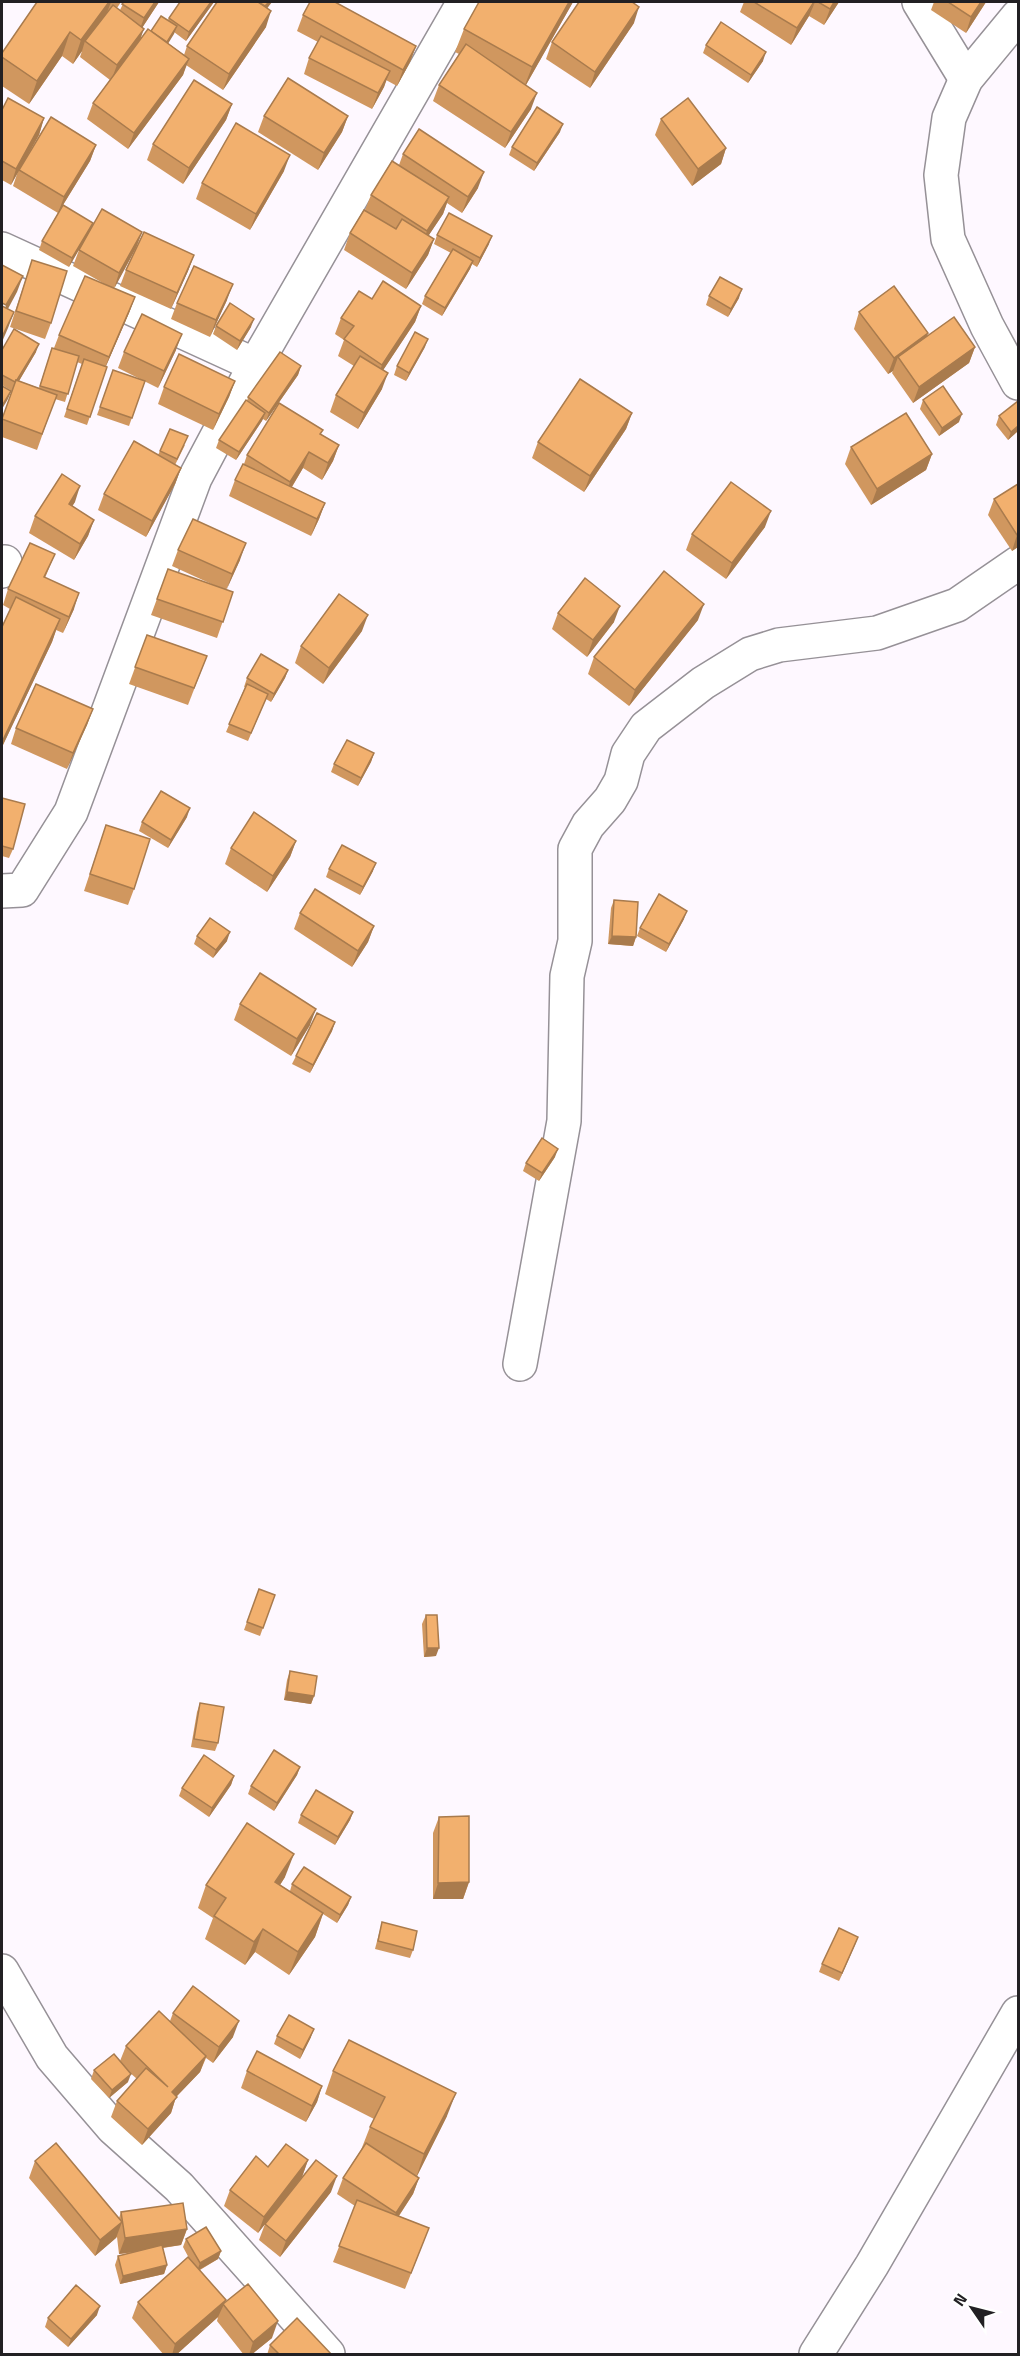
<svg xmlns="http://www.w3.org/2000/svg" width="1020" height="2356" font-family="'Titillium Web',sans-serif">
<rect width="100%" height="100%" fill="#fef8ff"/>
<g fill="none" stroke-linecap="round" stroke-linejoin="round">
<g stroke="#969197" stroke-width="36">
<g id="minor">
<path d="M919,2L966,79"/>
<path d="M1018,16L966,79L949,118L941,175L948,239L987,326L1018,383"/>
<path d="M2,249L255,365"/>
<path d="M2,571L5,562"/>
<path d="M2,891L22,890L71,812L195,478L255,365L464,2"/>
<path d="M520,1364L564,1121L567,976L575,941V849L588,825L610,800L621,781L628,754L646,727L703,683L750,654L779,645L877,633L957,605L1018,563"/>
<path d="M2,1971L52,2057L113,2128L179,2187L328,2354"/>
<path d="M816,2354L872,2265L1018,2013"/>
</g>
</g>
<use href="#minor" stroke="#fff" stroke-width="33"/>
</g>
<g fill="#d0975f">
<path d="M37,2H121L117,8L120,10L124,2H159L142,28L141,39L168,20L169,18L214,2L186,41L174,32L168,43L184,55L187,46L267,8L266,27L223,90L186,65L183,75L128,149L87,119L93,103L110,80L80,57L82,51L73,64L62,56L29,104L2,86V53Z"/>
<path d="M573,2L526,85L531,109L505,148L433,101L439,85L459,54L455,52L464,29Z"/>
<path d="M744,2H839L824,25L809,16L791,45L740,12Z"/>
<path d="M934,2H986L966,33L931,10Z"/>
<path d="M303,15L416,46L410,62L397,86L386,80L384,87L372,109L304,74L309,58L318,42L297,31Z"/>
<path d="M634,23L590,88L546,59L552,42Z"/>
<path d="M706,45L763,61L748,83L703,53Z"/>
<path d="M232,104L226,120L183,184L147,160L153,144Z"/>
<path d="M2,110L44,118L39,135L22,165L96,145L90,161L63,205L90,230L142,232L136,248L114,288L135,297L129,313L106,366L107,367L87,425L64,417L82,364L77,362L65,402L55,399L37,450L2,437V419L12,391L2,385V350L36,352L19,381L39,388L52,348H54L59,335L108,286L73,266L79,250L85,238L69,267L39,250L42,241L58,213L13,186L18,171L11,185L2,180Z"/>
<path d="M264,116H348L342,132L318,170L258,132Z"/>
<path d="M661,119L726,148L721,164L692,186L655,135Z"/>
<path d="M560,132L534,171L509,155L512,147Z"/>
<path d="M403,154L478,188L462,213L447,203L443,214L428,236L434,239L428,255L406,289L344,250L350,233L365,210L371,195L399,165Z"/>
<path d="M284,171L250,230L196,199L202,183Z"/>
<path d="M437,235L489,244L477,267L472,264L470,269L442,316L422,304L425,296L451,253L434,244Z"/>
<path d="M194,255L188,271L171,309L120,286L126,270Z"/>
<path d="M32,260L51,323L45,339L10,327Z"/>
<path d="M709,296L739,298L728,317L706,305Z"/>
<path d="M372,299L421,306L415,322L383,370L382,389L358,429L330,412L336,395L354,366L338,356L344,340L335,334L341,318Z"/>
<path d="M227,300L210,337L171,319L177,303Z"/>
<path d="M859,312L928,333L927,336L975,347L969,363L913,403L892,373L893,371L888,374L854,329Z"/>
<path d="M216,326L251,327L237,350L213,334Z"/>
<path d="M425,347L406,381L394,375L397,366Z"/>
<path d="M176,350L158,388L118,368L124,352Z"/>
<path d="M301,366L298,375L266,421L263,419L236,460L216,448L219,440L247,401L248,397Z"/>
<path d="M113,370L145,381L129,426L97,415Z"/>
<path d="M235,381L229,397L213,430L158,404L164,387Z"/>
<path d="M923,400L959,422L939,436L920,409Z"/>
<path d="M1018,402V431L1008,440L996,425L999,416Z"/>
<path d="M632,413L626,429L584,492L532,458L538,442Z"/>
<path d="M321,434L339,445L333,461L322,480L303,468L292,487L325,503L319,519L311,536L229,496L235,480L244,464L247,455Z"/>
<path d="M185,445L175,465L181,468L175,484L146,537L98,510L104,494L158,455L160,451Z"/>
<path d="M851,447L932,454L926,470L871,505L845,464Z"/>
<path d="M1018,484V547L1012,551L988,515L994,499Z"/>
<path d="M75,502L72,506L94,520L88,536L74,560L29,533L35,516Z"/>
<path d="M765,527L726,579L686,550L692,534Z"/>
<path d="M178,550L240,560L226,590L233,592L217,638L151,615L168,569L218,587L172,566Z"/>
<path d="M55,554L45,578L74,609L63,633L56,630L52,642L2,747V627L10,609L3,605L8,589Z"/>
<path d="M558,613L614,622L587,657L552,629Z"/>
<path d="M698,620L629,706L588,674L594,657Z"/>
<path d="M362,631L323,684L295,663L301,646Z"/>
<path d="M147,635L207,656L188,705L129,684Z"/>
<path d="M288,670L285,678L271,702L266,699L248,741L226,732L245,687H244L247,678Z"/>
<path d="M93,709L87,725L67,769L11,744L16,728Z"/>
<path d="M374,753L371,762L358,786L331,772L334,764Z"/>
<path d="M2,798L13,849L9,858L2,856Z"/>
<path d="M187,817L168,848L139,831L142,822Z"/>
<path d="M106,825L134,889L128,905L84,891Z"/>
<path d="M296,841L290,857L267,892L225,864L231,848Z"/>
<path d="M329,869L373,871L360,895L326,877Z"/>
<path d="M614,900L636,937L633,946L608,944L611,908Z"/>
<path d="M300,913L374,926L368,942L352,967L294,929Z"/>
<path d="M684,919L666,952L637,936L640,928Z"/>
<path d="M197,936L227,941L213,958L194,944Z"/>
<path d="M240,1004L310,1025L291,1056L234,1020Z"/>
<path d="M335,1022L332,1031L310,1073L292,1064L296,1056Z"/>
<path d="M555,1157L539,1181L523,1171L526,1163Z"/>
<path d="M259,1589L275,1595L260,1636L244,1630Z"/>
<path d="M426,1615L436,1656L424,1657L422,1624Z"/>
<path d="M290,1671L314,1696L311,1704L284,1700L287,1680Z"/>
<path d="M200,1703L218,1743L215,1751L191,1747L197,1712Z"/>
<path d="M300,1767L297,1775L274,1811L248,1794L251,1786Z"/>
<path d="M234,1776L231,1785L209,1817L179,1796L182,1788Z"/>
<path d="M353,1812L350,1820L335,1845L298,1823L301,1815Z"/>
<path d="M439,1817L469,1882L463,1899H433V1833Z"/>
<path d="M285,1877L280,1885L290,1891L292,1884L351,1897L348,1905L337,1923L323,1914L315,1937L289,1975L255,1952L245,1965L205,1939L213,1918L198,1908L206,1885Z"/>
<path d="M382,1922L413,1950L410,1958L375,1949Z"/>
<path d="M858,1937L839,1981L819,1972L822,1964Z"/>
<path d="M173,2013L233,2037L213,2063L206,2058L200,2072L176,2097L171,2113L142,2145L111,2117L117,2101L137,2079L128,2071V2082L109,2098L91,2079L94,2070L120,2061L126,2046L170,2021Z"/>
<path d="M277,2036L311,2037L300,2059L274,2044Z"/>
<path d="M247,2071L322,2086L317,2102L306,2122L241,2088Z"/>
<path d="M333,2071L447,2116L417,2176L419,2178L413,2194L399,2216L429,2228L405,2289L333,2262L355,2206L337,2194L343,2178L361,2150L370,2127L374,2119L325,2094Z"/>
<path d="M308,2160L302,2177L258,2233L224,2206L230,2190L268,2167Z"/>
<path d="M35,2161L119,2218L121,2212L187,2229L181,2245L163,2248L167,2265L164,2274L120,2284L115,2265L118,2256L136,2252L119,2254L117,2237L95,2256L29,2178Z"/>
<path d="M331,2192L280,2257L259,2240L265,2224Z"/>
<path d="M186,2239L221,2251L218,2259L200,2270L224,2303L272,2338L251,2355H244L217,2321L218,2317L176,2355H164L132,2318L138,2302L190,2260L183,2247Z"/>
<path d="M97,2315L68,2347L45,2327L48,2318Z"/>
<path d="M270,2345L332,2355H267Z"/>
</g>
<g fill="#a97b4d">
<path d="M109,2H111L105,18L85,41L82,51L73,64L81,40Z"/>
<path d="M155,2H159L138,34L144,18Z"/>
<path d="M211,2H214L186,41L189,32Z"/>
<path d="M269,2H272L259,19L262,10Z"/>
<path d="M569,2H573L523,90L532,67Z"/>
<path d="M815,2L809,16L791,45L797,28Z"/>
<path d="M834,2H839L824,25L830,9Z"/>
<path d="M981,2H986L966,33L971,17Z"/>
<path d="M639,7L634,23L590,88L595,72Z"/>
<path d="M271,11L266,27L223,90L229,74Z"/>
<path d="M177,26L174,34L161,55L164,46Z"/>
<path d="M144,29L138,45L111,81L117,65Z"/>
<path d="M70,32L62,56L29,104L37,81Z"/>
<path d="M416,46L410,62L397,86L403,70Z"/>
<path d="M766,52L763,61L748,83L751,75Z"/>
<path d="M189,59L183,75L128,149L134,133Z"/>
<path d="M390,71L384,87L372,109L378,93Z"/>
<path d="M537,93L531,109L505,148L511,132Z"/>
<path d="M232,104L226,120L183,184L189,168Z"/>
<path d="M348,116L342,132L318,170L324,153Z"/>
<path d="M44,118L39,135L11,185L16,169Z"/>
<path d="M563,124L560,132L534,171L537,163Z"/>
<path d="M96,145L90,161L58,213L64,197Z"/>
<path d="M726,148L721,164L692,186L698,169Z"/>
<path d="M290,155L284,171L250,230L256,214Z"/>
<path d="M484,172L478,188L462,213L468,197Z"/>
<path d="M449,197L443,214L421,247L427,231Z"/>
<path d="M93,223L90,231L69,267L72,258Z"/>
<path d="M142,232L136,248L114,289L119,273Z"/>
<path d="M492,236L489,244L477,267L480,258Z"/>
<path d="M434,239L428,255L406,289L412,273Z"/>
<path d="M194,255L188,271L171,309L177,293Z"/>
<path d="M473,261L470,269L442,316L445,308Z"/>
<path d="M23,276L17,292L2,320L6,305Z"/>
<path d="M233,284L227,300L210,337L216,320Z"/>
<path d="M742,289L739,298L728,317L731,309Z"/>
<path d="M135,297L129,313L103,373L109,357Z"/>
<path d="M421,306L415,322L376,381L382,365Z"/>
<path d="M14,312L8,328L2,342V337Z"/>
<path d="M254,319L251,327L237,350L240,341Z"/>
<path d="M928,333L922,349L898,357L893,371L888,374L894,358Z"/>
<path d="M182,334L176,350L158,388L164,371Z"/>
<path d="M428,339L425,347L406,381L409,373Z"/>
<path d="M39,344L36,352L13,391L16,383Z"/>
<path d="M975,347L969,363L913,403L919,387Z"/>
<path d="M301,366L298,375L266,421L269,413Z"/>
<path d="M388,373L382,389L358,429L364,413Z"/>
<path d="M235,381L229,397L213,430L219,414Z"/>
<path d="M11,391L8,399L2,409V406Z"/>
<path d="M265,413L262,421L236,460L239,452Z"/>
<path d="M632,413L626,429L584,492L590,476Z"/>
<path d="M962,414L959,422L939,436L942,428Z"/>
<path d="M1018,426V431L1008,440L1011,432Z"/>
<path d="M339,445L333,461L322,480L328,463Z"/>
<path d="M309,452L303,468L285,498L290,482Z"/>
<path d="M932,454L926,470L871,505L877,489Z"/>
<path d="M181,468L175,484L146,537L152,521Z"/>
<path d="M80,486L75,502L63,520L69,504Z"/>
<path d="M325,503L319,519L311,536L317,519Z"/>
<path d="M771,511L765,527L726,579L732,563Z"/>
<path d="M94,520L88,536L74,560L80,544Z"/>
<path d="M1017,535H1018V547L1012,551Z"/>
<path d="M246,543L240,560L226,591L232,574Z"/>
<path d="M79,593L74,609L63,633L69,617Z"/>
<path d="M704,604L698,620L629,706L635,690Z"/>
<path d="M620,606L614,622L587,657L593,640Z"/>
<path d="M368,615L362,631L323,684L329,668Z"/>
<path d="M60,619L52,642L2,747V742Z"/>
<path d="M288,670L285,678L271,702L274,694Z"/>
<path d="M93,709L87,725L67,769L73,753Z"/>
<path d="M374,753L371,762L358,786L361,778Z"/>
<path d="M190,808L187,817L168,848L171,840Z"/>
<path d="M296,841L290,857L267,892L273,876Z"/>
<path d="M376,863L373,871L360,895L363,887Z"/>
<path d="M687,911L684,919L666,952L669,944Z"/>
<path d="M374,926L368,942L352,967L358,951Z"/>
<path d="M230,932L227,941L213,958L216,950Z"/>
<path d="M612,936L636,937L633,946L608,944Z"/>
<path d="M316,1009L310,1025L291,1056L297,1039Z"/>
<path d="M335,1022L332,1031L310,1073L313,1065Z"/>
<path d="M558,1149L555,1157L539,1181L542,1173Z"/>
<path d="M427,1648H439L436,1656L424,1657Z"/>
<path d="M287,1692L314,1696L311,1704L284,1700Z"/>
<path d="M300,1767L297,1775L274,1811L277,1803Z"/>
<path d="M234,1776L231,1785L209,1817L212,1808Z"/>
<path d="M353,1812L350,1820L335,1845L338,1837Z"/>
<path d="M294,1854L285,1877L267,1905L275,1882Z"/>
<path d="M469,1882L463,1899H433L438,1883Z"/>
<path d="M351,1897L348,1905L337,1923L340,1915Z"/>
<path d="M323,1913L315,1937L289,1975L298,1952Z"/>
<path d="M263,1929L255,1952L245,1965L254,1942Z"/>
<path d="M858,1937L855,1945L839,1981L842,1973Z"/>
<path d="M239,2021L233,2037L213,2063L219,2047Z"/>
<path d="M314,2029L311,2037L300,2059L303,2050Z"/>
<path d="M206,2056L200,2072L176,2097L171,2113L142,2145L148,2129L172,2092Z"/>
<path d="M131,2074L128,2082L109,2098L112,2090Z"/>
<path d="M322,2086L317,2102L306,2122L312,2106Z"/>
<path d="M456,2093L447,2116L416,2178L424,2154Z"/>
<path d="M308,2160L302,2177L258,2233L264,2217Z"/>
<path d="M337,2176L331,2192L280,2257L286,2241Z"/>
<path d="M419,2178L413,2194L390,2229L396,2213Z"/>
<path d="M122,2222L116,2238L95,2256L100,2240Z"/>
<path d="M187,2229L181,2245L119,2254L125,2238Z"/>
<path d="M221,2251L218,2259L197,2271L200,2263Z"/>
<path d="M167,2265L164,2274L120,2284L123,2276Z"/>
<path d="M226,2300L218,2317L176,2355H172L175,2344Z"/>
<path d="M100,2306L97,2315L68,2347L71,2339Z"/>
<path d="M278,2321L272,2338L251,2355H249L253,2342Z"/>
</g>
<g fill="#f2b06e" stroke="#a97b4d" stroke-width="1.5">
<path d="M37,2H109L81,40L70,32L37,81L2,57V53Z"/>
<path d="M124,2H155L144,18L122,4Z"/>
<path d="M180,2H211L189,32L169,18Z"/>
<path d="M217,2H258L271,11L229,74L187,46Z"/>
<path d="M258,2H269L265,6Z"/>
<path d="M310,2H335L416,46L403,70L303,15Z"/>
<path d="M479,2H569L532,67L464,29Z"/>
<path d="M579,2H632L639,7L595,72L552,42Z"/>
<path d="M754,2H814L797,28Z"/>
<path d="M818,2H834L830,9Z"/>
<path d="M948,2H981L971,17Z"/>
<path d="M113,5L144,29L117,65L85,41Z"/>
<path d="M161,16L177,26L167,42L151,31Z"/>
<path d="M721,22L766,52L751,75L706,45Z"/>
<path d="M148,29L189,59L134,133L93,103Z"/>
<path d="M321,36L390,71L378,93L309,58Z"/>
<path d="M466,44L537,93L511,132L439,85Z"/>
<path d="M288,78L348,116L324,153L264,116Z"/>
<path d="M194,80L232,104L189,168L153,144Z"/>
<path d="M8,98L44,118L16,169L2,161V110Z"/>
<path d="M688,98L726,148L698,169L661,119Z"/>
<path d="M537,107L563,124L537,163L512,147Z"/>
<path d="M51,117L96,145L64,197L19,170Z"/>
<path d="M236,123L290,155L256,214L202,183Z"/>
<path d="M419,129L484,172L468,197L403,154Z"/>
<path d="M392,161L449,197L427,231L371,195Z"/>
<path d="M63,205L93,223L72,258L42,241Z"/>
<path d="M102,209L142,232L119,273L79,250Z"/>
<path d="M364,210L396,229L402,219L434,239L412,273L350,233Z"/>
<path d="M449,213L492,236L480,258L437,235Z"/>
<path d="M144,232L194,255L177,293L126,270Z"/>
<path d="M453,249L473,261L445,308L425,296Z"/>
<path d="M32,260L67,271L51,323L16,311Z"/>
<path d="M2,265L23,276L6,305L2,303Z"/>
<path d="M194,266L233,284L216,320L177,303Z"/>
<path d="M85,276L135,297L109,357L59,335Z"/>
<path d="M720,277L742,289L731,309L709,296Z"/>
<path d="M383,281L421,306L382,365L344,339L354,326L341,318L359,291L372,299Z"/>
<path d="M894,286L928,333L894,358L859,312Z"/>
<path d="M230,303L254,319L240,341L216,326Z"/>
<path d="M2,306L14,312L2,337Z"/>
<path d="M142,314L182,334L164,371L124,352Z"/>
<path d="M954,317L975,347L919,387L898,357Z"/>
<path d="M14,329L39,344L17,380H16L15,382L2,375V350Z"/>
<path d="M415,332L428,339L409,373L397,366Z"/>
<path d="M52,348L79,356L68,394L40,386Z"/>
<path d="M280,352L301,366L269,413L248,397Z"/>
<path d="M179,354L235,381L219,414L164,387Z"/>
<path d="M360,356L388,373L364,413L336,395Z"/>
<path d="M84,359L107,367L90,417L67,409Z"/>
<path d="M113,370L145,381L132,418L100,407Z"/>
<path d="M580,379L632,413L590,476L538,442Z"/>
<path d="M16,380L57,395L42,434L2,419Z"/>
<path d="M2,386L11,391L2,406Z"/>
<path d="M943,386L962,414L942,428L923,400Z"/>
<path d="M246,400L265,413L239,452L219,440Z"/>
<path d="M1018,401V426L1011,432L999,416Z"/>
<path d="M279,403L323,430L320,434L339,445L328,463L309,452L290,482L247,455Z"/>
<path d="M906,413L932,454L877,489L851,447Z"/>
<path d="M170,429L188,436L177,459L160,451Z"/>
<path d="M134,441L181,468L152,521L104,494Z"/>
<path d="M243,464L325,503L317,519L235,480Z"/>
<path d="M62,474L80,486L69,504L94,520L80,544L35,516Z"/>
<path d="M731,482L771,511L732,563L692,534Z"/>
<path d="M1018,484V535H1017L994,499Z"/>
<path d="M193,519L246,543L232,574L178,550Z"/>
<path d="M30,543L55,554L44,577L79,593L69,617L8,589Z"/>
<path d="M168,569L233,592L223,622L157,599Z"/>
<path d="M664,571L704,604L635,690L594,657Z"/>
<path d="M585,578L620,606L593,640L558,613Z"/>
<path d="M339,594L368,615L329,668L301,646Z"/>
<path d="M16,597L60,619L2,742V627Z"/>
<path d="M147,635L207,656L194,688L135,667Z"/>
<path d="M261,654L288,670L274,694L247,678Z"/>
<path d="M36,684L93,709L73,753L16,728Z"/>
<path d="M247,684L268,694L251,733L229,724Z"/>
<path d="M347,740L374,753L361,778L334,764Z"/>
<path d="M161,791L190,808L171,840L142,822Z"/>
<path d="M2,798L25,804L13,849L2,846Z"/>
<path d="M254,812L296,841L273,876L231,848Z"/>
<path d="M106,825L150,839L134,889L90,874Z"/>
<path d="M342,845L376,863L363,887L329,869Z"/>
<path d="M315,889L374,926L358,951L300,913Z"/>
<path d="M659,894L687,911L669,944L640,928Z"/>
<path d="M614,900L638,902L636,937L612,936Z"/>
<path d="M210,918L230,932L216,950L197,936Z"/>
<path d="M260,973L316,1009L297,1039L240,1004Z"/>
<path d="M317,1013L335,1022L313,1065L296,1056Z"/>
<path d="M542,1138L558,1149L542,1173L526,1163Z"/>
<path d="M259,1589L275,1595L263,1628L247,1622Z"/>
<path d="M426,1615H437L439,1648H427Z"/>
<path d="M290,1671L317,1676L314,1696L287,1692Z"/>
<path d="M200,1703L224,1707L218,1743L194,1739Z"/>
<path d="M274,1750L300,1767L277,1803L251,1786Z"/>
<path d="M204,1755L234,1776L212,1808L182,1788Z"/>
<path d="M316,1790L353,1812L338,1837L301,1815Z"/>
<path d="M469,1816V1882L438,1883L439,1817Z"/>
<path d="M247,1823L294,1854L275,1882L323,1913L298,1952L263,1929L254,1942L214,1916L226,1898L206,1885Z"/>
<path d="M304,1867L351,1897L340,1915L292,1884Z"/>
<path d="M382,1922L417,1931L413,1950L378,1941Z"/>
<path d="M839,1928L858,1937L842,1973L822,1964Z"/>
<path d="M193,1986L239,2021L219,2047L173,2013Z"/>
<path d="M159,2011L206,2056L172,2092L177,2097L148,2129L117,2101L146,2068L168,2087L126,2046Z"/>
<path d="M289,2015L314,2029L303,2050L277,2036Z"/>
<path d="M349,2040L456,2093L424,2154L370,2127L385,2097L333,2071Z"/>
<path d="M257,2051L322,2086L312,2106L247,2071Z"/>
<path d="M114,2054L131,2074L112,2090L94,2070Z"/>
<path d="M56,2143L122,2222L100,2240L35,2161Z"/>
<path d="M366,2143L419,2178L396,2213L343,2178Z"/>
<path d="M286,2144L308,2160L264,2217L230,2190L256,2156L268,2167Z"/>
<path d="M316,2160L337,2176L286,2241L265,2224Z"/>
<path d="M357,2200L429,2228L411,2273L339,2246Z"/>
<path d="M183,2203L187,2229L125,2238L121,2212Z"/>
<path d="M206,2227L221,2251L200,2263L186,2239Z"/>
<path d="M162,2245L167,2265L123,2276L118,2256Z"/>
<path d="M188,2257L226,2300L175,2344L138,2302Z"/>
<path d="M248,2284L278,2321L253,2342L223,2304Z"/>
<path d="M76,2285L100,2306L71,2339L48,2318Z"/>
<path d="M297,2318L332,2355H280L270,2345Z"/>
</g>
<rect width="1020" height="2356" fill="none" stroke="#222023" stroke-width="6"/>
<g transform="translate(972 2308) rotate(305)" stroke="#ffffff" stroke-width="4.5" paint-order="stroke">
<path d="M0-4.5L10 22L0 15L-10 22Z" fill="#222023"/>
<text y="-9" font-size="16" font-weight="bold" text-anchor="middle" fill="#222023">N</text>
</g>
</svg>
